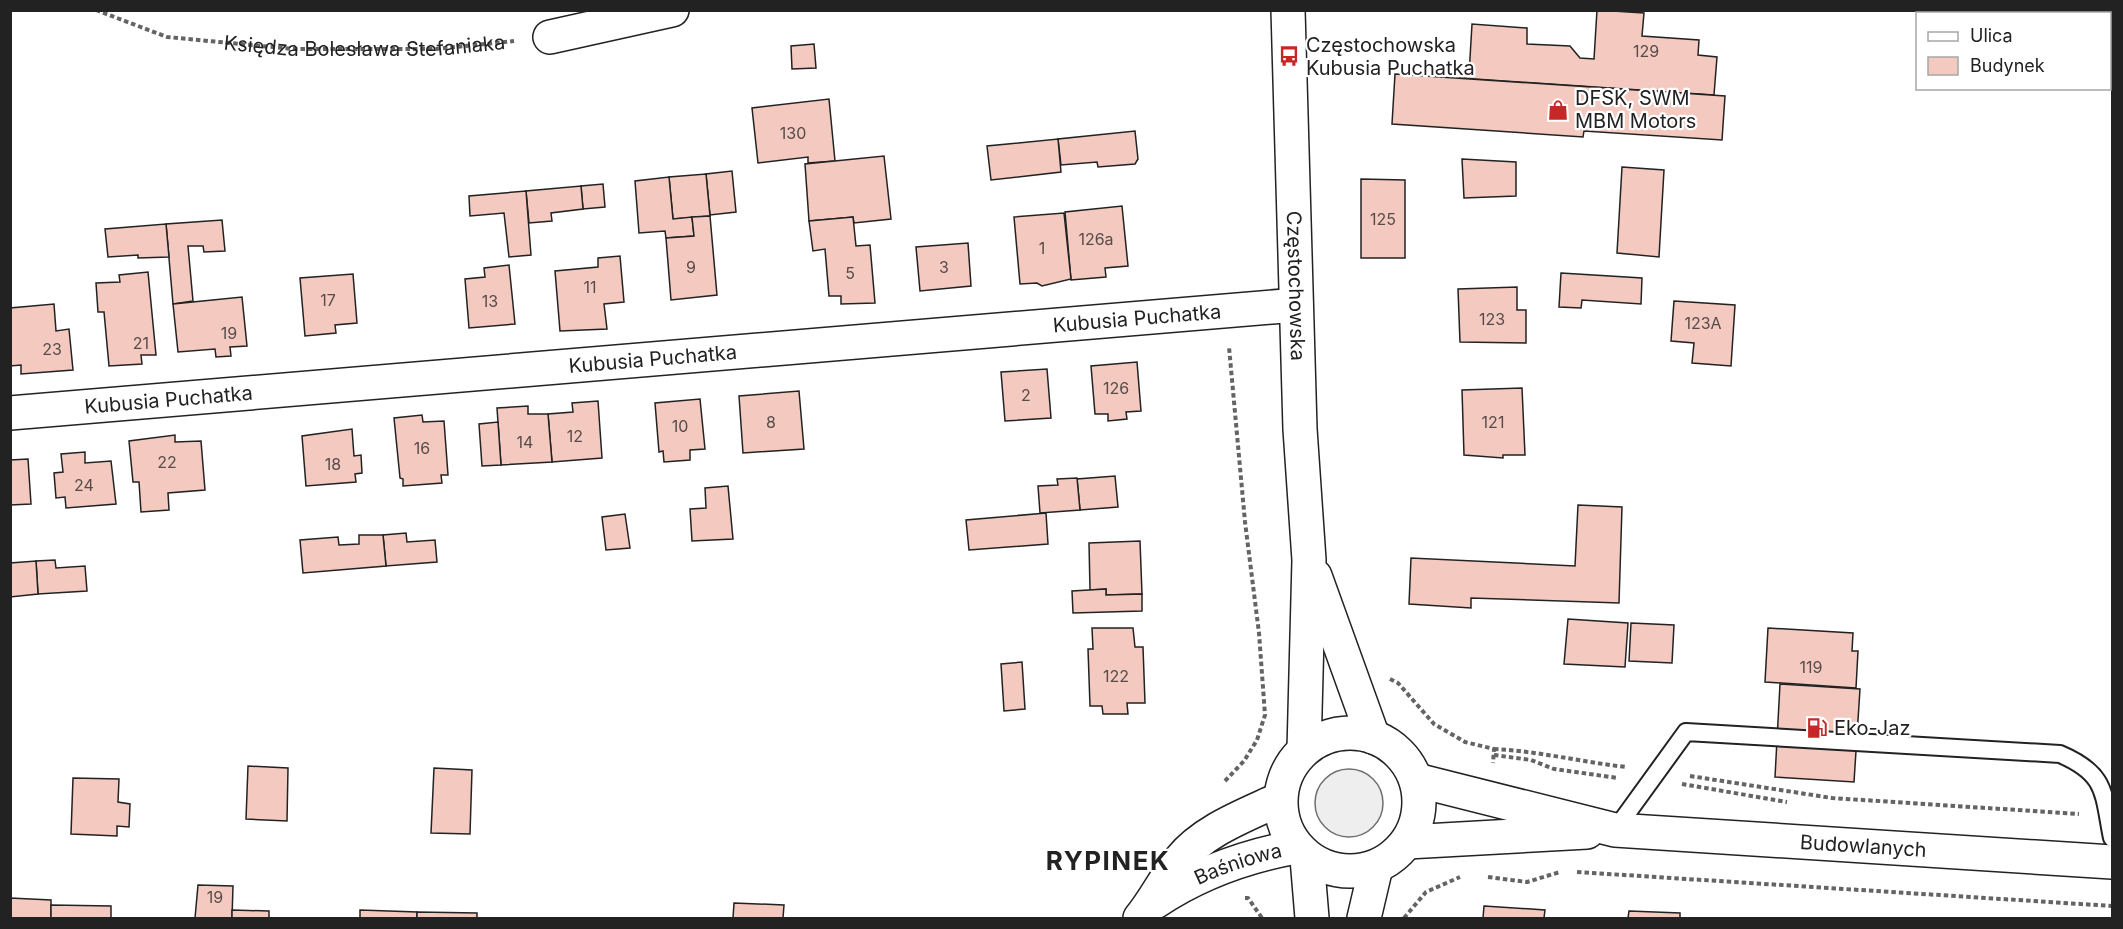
<svg xmlns="http://www.w3.org/2000/svg" width="2123" height="929" font-family="Inter,sans-serif">
<rect width="100%" height="100%" fill="#fff"/>
<circle fill="#eee" stroke="#6f6f6f" stroke-width="1.5" cx="1349" cy="803" r="34"/>
<g fill="#f3c9c0" stroke="#222" stroke-width="1.5">
<path d="M1597,10L1644,13L1642,36L1699,40L1698,55L1717,57L1714,95L1460,78L1461,74L1469,75L1472,24L1527,28V44L1570,46L1580,58L1594,59Z"/>
<path d="M814,44L816,68L792,69L791,46Z"/>
<path d="M1395,74L1725,96L1722,140L1584,131L1583,137L1392,124Z"/>
<path d="M829,99L835,161L808,163V157L758,163L752,108Z"/>
<path d="M1135,131L1138,159L1135,164L1098,167L1097,162L1061,165L1058,139Z"/>
<path d="M1058,139L1061,172L991,180L987,146Z"/>
<path d="M884,156L891,219L854,223L853,217L809,221L805,164Z"/>
<path d="M1462,159L1516,162V196L1464,198Z"/>
<path d="M1622,167L1664,170L1659,257L1617,253Z"/>
<path d="M732,171L736,212L710,215L706,174Z"/>
<path d="M706,174L710,216L673,219L669,177Z"/>
<path d="M669,177L673,219L692,217L694,236L666,238L665,231L639,233L635,181Z"/>
<path d="M1361,179L1405,180V258H1361Z"/>
<path d="M603,184L605,207L583,209L581,186Z"/>
<path d="M581,186L583,209L551,213L552,221L529,223L526,191Z"/>
<path d="M526,191L531,255L509,257L504,213L470,216L469,196Z"/>
<path d="M1122,206L1128,266L1105,268L1106,277L1071,280L1065,212Z"/>
<path d="M1064,213L1071,279L1042,286L1037,283L1020,284L1014,217Z"/>
<path d="M710,216L717,295L671,300L666,238L694,236L692,217Z"/>
<path d="M853,217L856,246L870,245L875,303L841,304V296H829L825,249L813,251L809,221Z"/>
<path d="M222,220L225,251L204,252L203,246H188L193,301L173,304L166,224Z"/>
<path d="M166,224L169,257L138,258V255L108,257L105,229Z"/>
<path d="M968,243L971,286L920,291L916,247Z"/>
<path d="M620,256L624,302L604,304L607,329L560,331L555,271L598,267V258Z"/>
<path d="M509,265L515,324L469,328L465,279L485,277L484,268Z"/>
<path d="M148,272L156,355H141L142,364L109,366L104,312H98L96,283L120,282L119,275Z"/>
<path d="M1561,273L1642,278L1641,304L1582,300L1581,308L1559,307Z"/>
<path d="M353,274L357,323L335,325L336,333L305,336L300,278Z"/>
<path d="M1517,287V310H1526V343L1460,342L1458,289Z"/>
<path d="M242,297L247,346L230,347L231,356L216,357L215,349L178,352L173,304Z"/>
<path d="M1674,301L1735,305L1731,366L1692,363L1694,343L1671,341Z"/>
<path d="M54,304L56,331L69,329L73,370L21,374V365L10,366V308Z"/>
<path d="M1137,362L1141,411L1126,412L1127,419L1108,421V414H1095L1091,366Z"/>
<path d="M1047,369L1051,418L1005,421L1001,372Z"/>
<path d="M1522,388L1525,455H1503V458L1464,455L1462,390Z"/>
<path d="M799,391L804,449L743,453L739,396Z"/>
<path d="M700,399L705,449L690,450V460L664,462L663,451L659,452L655,403Z"/>
<path d="M598,401L602,458L552,462L548,414L573,412L572,403Z"/>
<path d="M528,406V414H548L552,462L501,465L497,408Z"/>
<path d="M422,415L423,422L444,421L448,475H441L442,483L403,486V479L400,478L394,418Z"/>
<path d="M498,422L501,465L482,466L479,424Z"/>
<path d="M352,429L354,456L361,455L362,473L355,474L356,482L306,486L302,436Z"/>
<path d="M175,435V442L201,441L205,490L168,493L169,510L141,512L139,482H133L129,441Z"/>
<path d="M85,452V463L111,461L116,504L66,508L65,497L56,498L54,473L63,472L61,454Z"/>
<path d="M28,459L31,504L10,505V460Z"/>
<path d="M1115,476L1118,507L1080,510L1077,479Z"/>
<path d="M1077,478L1080,510L1040,513L1038,486L1058,485L1057,479Z"/>
<path d="M728,486L733,539L692,541L690,509L706,508L705,488Z"/>
<path d="M1578,505L1622,507L1619,603L1471,598V608L1409,604L1411,558L1575,566Z"/>
<path d="M1046,513L1048,544L969,550L966,520Z"/>
<path d="M625,514L630,548L606,550L602,517Z"/>
<path d="M406,533L407,542L435,540L437,562L386,566L383,535Z"/>
<path d="M359,535H383L386,566L303,573L300,540L338,537L339,545L359,544Z"/>
<path d="M1140,541L1142,594L1106,595V589L1090,590L1089,543Z"/>
<path d="M55,560L56,568L85,566L87,591L38,594L36,561Z"/>
<path d="M36,561L38,594L10,597V563Z"/>
<path d="M1106,589V595L1142,594V611L1073,613L1072,591Z"/>
<path d="M1568,619L1628,623L1625,667L1564,664Z"/>
<path d="M1631,623L1674,625L1672,663L1629,661Z"/>
<path d="M1092,628H1133L1135,647H1143L1145,703H1127L1128,714H1103L1102,706H1090L1088,649H1093Z"/>
<path d="M1768,628L1853,633L1852,651H1858L1856,688L1765,682Z"/>
<path d="M1022,662L1025,709L1004,711L1001,664Z"/>
<path d="M1780,684L1860,689L1854,782L1775,777Z"/>
<path d="M248,766L288,768L287,821L246,819Z"/>
<path d="M434,768L472,770L470,834L431,833Z"/>
<path d="M73,778L119,779L118,802L130,804L129,827L117,826V836L71,834Z"/>
<path d="M198,885L233,886L232,918H195Z"/>
<path d="M10,898L51,900V918H10Z"/>
<path d="M734,903L784,905L783,918H733Z"/>
<path d="M51,905L111,906V918H51Z"/>
<path d="M1484,906L1545,910L1544,918H1483Z"/>
<path d="M232,910L269,911V918H232Z"/>
<path d="M360,910L417,912V918H360Z"/>
<path d="M1629,911L1680,913V918H1628Z"/>
<path d="M417,912L477,913V918H417Z"/>
</g>
<g fill="none" stroke-linecap="round" stroke-linejoin="round">
<g stroke="#222" stroke-width="20">
<path id="lane" d="M1615,830L1686,732L2060,754C2107,774 2103,793 2112,838"/>
</g>
<g stroke="#222" stroke-width="36">
<g id="street">
<path d="M550,37L672,10"/>
<path id="s2" d="M10,413L1296,305"/>
<path id="s3" d="M1155,902C1197,874 1246,856 1296,847"/>
<path d="M1140,918C1155,900 1165,878 1180,860C1204,830 1246,815 1280,799"/>
</g>
</g>
<g stroke="#222" stroke-width="36">
<g id="secondary">
<path id="s4" d="M1288,10L1300,429L1309,560L1304,750"/>
<path d="M1315,576L1373,737"/>
<circle cx="1350" cy="802" r="69"/>
<path id="s5" d="M1416,780L1615,830L2112,862"/>
<path d="M1407,842L1587,832"/>
<path d="M1307,858L1312,918"/>
<path d="M1364,918L1376,867"/>
</g>
</g>
<g stroke="#646464" stroke-width="4" stroke-dasharray="4.5 3" stroke-linecap="butt">
<path id="s1" d="M96,10L167,37L293,49H436L514,41"/>
<path d="M1390,679L1398,683L1434,724L1465,742L1494,749L1493,763"/>
<path d="M1494,749C1538,751 1581,762 1626,767"/>
<path d="M1494,755L1531,760L1554,769L1618,778"/>
<path d="M1690,776L1832,798L2079,814"/>
<path d="M1225,781L1244,761L1257,740L1265,715L1259,633L1245,522L1229,347"/>
<path d="M1682,784L1787,802"/>
<path d="M1577,872L2112,906"/>
<path d="M1488,877L1527,882L1560,872"/>
<path d="M1245,898H1248L1262,918"/>
<path d="M1404,918L1426,892L1460,877"/>
</g>
<use href="#lane" stroke="#fff" stroke-width="16"/>
<use href="#street" stroke="#fff" stroke-width="33"/>
<use href="#secondary" stroke="#fff" stroke-width="33"/>
</g>
<defs>
<g id="bus-bare" transform="scale(1.62)"><path d="M-5-6H5V4H4V6H2V4H-2V6H-4V4H-5ZM-3.5-4V0h7V-4ZM-3.5 1.2v1.5H-2V1.2ZM2 1.2v1.5H3.5V1.2Z" fill="#c62828" stroke="#fff" stroke-width="2.5" paint-order="stroke"/></g>
<g id="shop-bare" transform="scale(1.62)"><path d="M-5-2.5h2.3a2.7 3.5 0 0 1 5.4 0H5L5.5 6h-11ZM-1.5-2.5h3a1.5 2.3 0 0 0-3 0Z" fill="#c62828" stroke="#fff" stroke-width="2.5" paint-order="stroke"/></g>
<g id="fuel-bare" transform="scale(1.62)"><path d="M-5.5-6h7V0h2V4h1.3V-2.5L3-4.5l.8-.8L6-3V5H2.5V1h-1V6h-7ZM-4.2-4.7v3.2H.2V-4.7Z" fill="#c62828" stroke="#fff" stroke-width="2.5" paint-order="stroke"/></g>
</defs>
<g fill-rule="evenodd">
<use href="#bus-bare" x="1289" y="56"/>
<use href="#shop-bare" x="1558" y="110"/>
<use href="#fuel-bare" x="1817" y="728"/>
</g>
<g text-anchor="middle" dominant-baseline="central" stroke-width="4.5" stroke-linejoin="round" paint-order="stroke">
<g font-size="16" fill="#564c4a">
<text x="1646" y="51">129</text>
<text x="793" y="133">130</text>
<text x="1383" y="219">125</text>
<text x="1096" y="239">126a</text>
<text x="1042" y="248">1</text>
<text x="691" y="267">9</text>
<text x="944" y="267">3</text>
<text x="850" y="273">5</text>
<text x="590" y="287">11</text>
<text x="328" y="300">17</text>
<text x="490" y="301">13</text>
<text x="1492" y="319">123</text>
<text x="1703" y="323">123A</text>
<text x="229" y="333">19</text>
<text x="141" y="343">21</text>
<text x="52" y="349">23</text>
<text x="1116" y="388">126</text>
<text x="1026" y="395">2</text>
<text x="771" y="422">8</text>
<text x="1493" y="422">121</text>
<text x="680" y="426">10</text>
<text x="575" y="436">12</text>
<text x="525" y="442">14</text>
<text x="422" y="448">16</text>
<text x="167" y="462">22</text>
<text x="333" y="464">18</text>
<text x="84" y="485">24</text>
<text x="1811" y="667">119</text>
<text x="1116" y="676">122</text>
<text x="215" y="897">19</text>
</g>
<g font-size="20" fill="#222" stroke="#fff">
<text stroke="none"><textPath href="#s1" startOffset="274">Księdza Bolesława Stefaniaka</textPath></text>
<text stroke="none"><textPath href="#s4" startOffset="276">Częstochowska</textPath></text>
<text stroke="none"><textPath href="#s2" startOffset="1131">Kubusia Puchatka</textPath></text>
<text stroke="none"><textPath href="#s2" startOffset="645">Kubusia Puchatka</textPath></text>
<text stroke="none"><textPath href="#s2" startOffset="159">Kubusia Puchatka</textPath></text>
<text stroke="none"><textPath href="#s5" startOffset="454">Budowlanych</textPath></text>
<text stroke="none"><textPath href="#s3" startOffset="92">Baśniowa</textPath></text>
</g>
<g font-size="20" fill="#222" stroke="#fff" text-anchor="start">
<text x="1306" y="45">Częstochowska<tspan x="1306" dy="23">Kubusia Puchatka</tspan></text>
<text x="1575" y="98">DFSK, SWM<tspan x="1575" dy="23">MBM Motors</tspan></text>
<text x="1834" y="728">Eko-Jaz</text>
</g>
<g font-size="26" font-weight="bold" letter-spacing="1.5" fill="#222" stroke="#fff">
<text x="1108" y="860">RYPINEK</text>
</g>
</g>
<rect width="2123" height="929" fill="none" stroke="#222222" stroke-width="24"/>
<rect x="1916" y="12" width="195" height="78" fill="#ffffff" stroke="#a7a7a7" stroke-width="1.5"/>
<rect x="1928" y="32" width="30" height="9" fill="#ffffff" stroke="#a7a7a7" stroke-width="1.5"/>
<text x="1970" y="42" font-size="18" fill="#222222">Ulica</text>
<rect x="1928" y="57" width="30" height="18" fill="#f3c9c0" stroke="#a7a7a7" stroke-width="1.5"/>
<text x="1970" y="72" font-size="18" fill="#222222">Budynek</text>
</svg>
